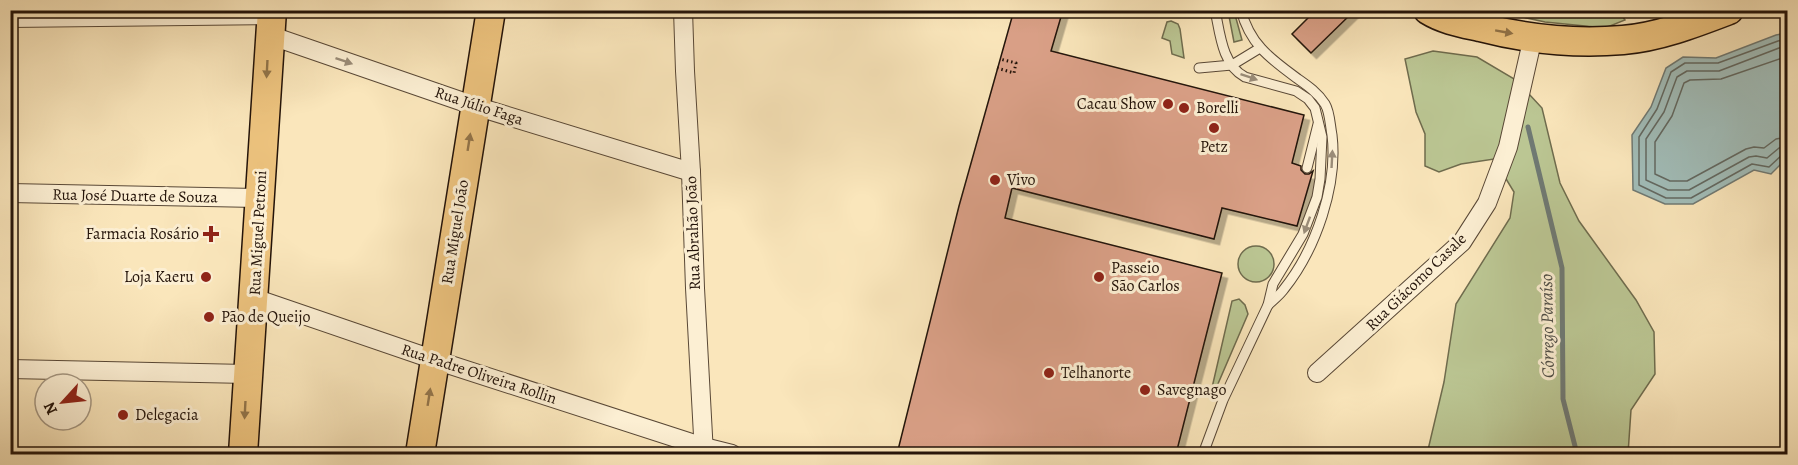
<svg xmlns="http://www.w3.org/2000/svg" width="1798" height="465" font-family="Alegreya,serif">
<defs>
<filter id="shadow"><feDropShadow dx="5.5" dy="5.5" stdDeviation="0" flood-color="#0004"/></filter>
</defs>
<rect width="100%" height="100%" fill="#fae6bb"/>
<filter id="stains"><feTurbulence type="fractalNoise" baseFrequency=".00333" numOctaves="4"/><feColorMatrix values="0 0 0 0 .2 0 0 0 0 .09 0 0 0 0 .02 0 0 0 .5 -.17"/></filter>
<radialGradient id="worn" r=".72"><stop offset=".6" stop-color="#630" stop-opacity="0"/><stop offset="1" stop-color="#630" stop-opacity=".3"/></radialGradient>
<g fill="#bbc693" stroke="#6f6c4e" stroke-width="1.5">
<path d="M1228,11H1234L1242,40L1234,42Z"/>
<path d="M1495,11H1619L1625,20L1605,28L1545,22Z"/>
<path d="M1171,21L1178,24L1180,29L1184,58L1172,54L1170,41L1162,38L1167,22Z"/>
<path d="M1433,51L1477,57L1516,80L1542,108L1560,183L1579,221L1636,300L1654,332L1655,374L1631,410L1628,454H1427L1444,382L1456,304L1510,218L1514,192L1494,159L1461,164L1439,172L1425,166V134L1416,112L1405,59Z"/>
<circle cx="1256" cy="264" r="18"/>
<path d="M1239,299L1245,305L1248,314L1214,393L1211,392L1232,301Z"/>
</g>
<path fill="#a1bdb9" stroke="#6f7973" stroke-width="1.5" d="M1787,33V158L1771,174L1754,170L1693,204H1665L1633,190L1632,135L1651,107L1666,68L1683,57L1716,58L1776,35Z"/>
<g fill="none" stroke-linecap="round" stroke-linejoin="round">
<g stroke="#626861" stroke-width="1.5">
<path d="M1788,39L1778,41L1718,63H1685L1671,72L1657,109L1639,137V185L1666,198H1691L1752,164L1769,167L1782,155L1788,154"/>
<path d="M1788,46L1779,48L1719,71H1687L1677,77L1664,112L1646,139V180L1668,190H1689L1749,157L1756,156L1767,158L1779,148L1788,146"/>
<path d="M1788,56L1721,79L1690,80L1684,83L1672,116L1655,142V174L1670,181H1687L1746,149L1754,147L1764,148L1776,139L1788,137"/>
</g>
<path stroke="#6f7973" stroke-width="5" d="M1528,127L1562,268L1563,399L1577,454"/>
</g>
<g fill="#daa087" stroke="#231309" stroke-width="1.5" filter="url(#shadow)">
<path d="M1014,10H1063L1051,51L1304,115L1292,163L1301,166V170L1305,174H1309L1313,171L1297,226L1222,208L1214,239L1012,188L1005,218L1222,273L1176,454H1006L991,451V454H897L959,206Z"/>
<path d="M1316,10H1355L1311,53L1292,34Z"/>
</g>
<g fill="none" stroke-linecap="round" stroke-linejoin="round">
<g stroke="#594836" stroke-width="11">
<g id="service">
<path d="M1241,10C1250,45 1271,59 1298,79C1308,86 1318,93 1325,104C1330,112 1330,125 1332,135C1338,185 1316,249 1284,289C1280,295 1273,300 1268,305"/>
<path d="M1199,68L1232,65L1260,48"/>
<path d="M1307,168L1318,124"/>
<path d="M1203,454L1223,400L1268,305L1273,284L1303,234L1317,197L1320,179L1322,137L1315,108L1308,99L1296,91L1245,77C1222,65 1220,33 1215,10"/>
</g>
</g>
<g stroke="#594836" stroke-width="20">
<g id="minor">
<path d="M683,10L685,71L691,172L695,288L704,454"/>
<path d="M10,18L271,15"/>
<path d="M269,35L475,106L691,172"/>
<path d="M10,193L259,198"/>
<path d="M254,298L435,360L704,447L732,454"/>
<path d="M10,369L247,374"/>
<path d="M1317,373L1462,242L1487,203L1508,147L1533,37"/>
</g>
</g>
<g stroke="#231309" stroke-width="31">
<g id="primary">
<path d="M1428,10C1444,20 1462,23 1480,27C1526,39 1576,44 1623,40C1659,37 1695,23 1729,10"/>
<path d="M243,454L272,10"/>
<path d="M420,454L491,10"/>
</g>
</g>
<path stroke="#231309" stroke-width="3" stroke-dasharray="1.5 3" stroke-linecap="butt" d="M997,68L1014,73L1016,63L1000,59"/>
<use href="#service" stroke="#fcefd3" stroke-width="9"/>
<use href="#minor" stroke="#fcefd3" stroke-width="18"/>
<use href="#primary" stroke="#edc37e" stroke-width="28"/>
</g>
<defs><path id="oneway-solid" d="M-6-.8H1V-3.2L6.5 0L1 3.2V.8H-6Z" transform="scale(1.5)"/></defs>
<g fill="#927449">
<use href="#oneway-solid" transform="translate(1504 32) rotate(10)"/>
<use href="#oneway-solid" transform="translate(267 69) rotate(93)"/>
<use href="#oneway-solid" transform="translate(469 142) rotate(-81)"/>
<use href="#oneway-solid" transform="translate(429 397) rotate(-81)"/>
<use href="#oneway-solid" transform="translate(245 410) rotate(93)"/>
</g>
<g fill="#9a8c78">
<use href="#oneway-solid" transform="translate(344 61) rotate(19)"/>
<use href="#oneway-solid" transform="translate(1249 77) rotate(19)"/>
<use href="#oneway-solid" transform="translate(1332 159) rotate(-87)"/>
<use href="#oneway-solid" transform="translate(1307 225) rotate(110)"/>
</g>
<g fill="#8f2418" stroke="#fcefd3" stroke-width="2">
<circle cx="1168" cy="104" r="6"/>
<circle cx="1184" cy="108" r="6"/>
<circle cx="1214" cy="128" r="6"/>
<circle cx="995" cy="180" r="6"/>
<path d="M208 225h6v6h6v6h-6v6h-6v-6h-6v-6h6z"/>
<circle cx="206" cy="277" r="6"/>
<circle cx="1099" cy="277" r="6"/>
<circle cx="209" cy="317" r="6"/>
<circle cx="1049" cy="373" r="6"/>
<circle cx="1145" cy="390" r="6"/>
<circle cx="123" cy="415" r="6"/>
</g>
<g text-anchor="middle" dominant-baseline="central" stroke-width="6" stroke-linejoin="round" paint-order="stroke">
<g font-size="16" fill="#231309" stroke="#fcefd3" text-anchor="start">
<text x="1156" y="104" text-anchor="end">Cacau Show</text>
<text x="1196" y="108">Borelli</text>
<text x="1214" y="147" text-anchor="middle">Petz</text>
<text x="1007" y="180">Vivo</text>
<text x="199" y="234" text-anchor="end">Farmacia Rosário</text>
<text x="1111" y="268">Passeio<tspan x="1111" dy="18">São Carlos</tspan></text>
<text x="194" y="277" text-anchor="end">Loja Kaeru</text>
<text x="221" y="317">Pão de Queijo</text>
<text x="1061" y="373">Telhanorte</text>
<text x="1157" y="390">Savegnago</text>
<text x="135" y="415">Delegacia</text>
</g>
<g font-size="16" fill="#231309" stroke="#fcefd3">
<text transform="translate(479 106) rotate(18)">Rua Júlio Faga</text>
<text transform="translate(135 196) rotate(1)">Rua José Duarte de Souza</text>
<text transform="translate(455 232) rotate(-81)">Rua Miguel João</text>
<text transform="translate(258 233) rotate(-87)">Rua Miguel Petroni</text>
<text transform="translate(693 233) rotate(-92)">Rua Abrahão João</text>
<text transform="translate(1416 282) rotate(-44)">Rua Giácomo Casale</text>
<text transform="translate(479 374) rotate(18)">Rua Padre Oliveira Rollin</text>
</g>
<g font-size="18" font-style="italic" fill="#4f4e47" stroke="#fcefd3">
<text transform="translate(1547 326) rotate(-91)">Córrego Paraíso</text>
</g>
</g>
<rect width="1798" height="465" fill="none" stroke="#fae6bb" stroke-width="36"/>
<rect x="12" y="12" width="1774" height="441" fill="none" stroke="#231309" stroke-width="3"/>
<rect x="18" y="18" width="1762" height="429" fill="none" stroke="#231309" stroke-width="1.5"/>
<g transform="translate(63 402) rotate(243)"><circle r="28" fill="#fcefd3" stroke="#a59782" stroke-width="1.5"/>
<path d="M0-4.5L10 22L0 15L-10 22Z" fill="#8f2418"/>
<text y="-9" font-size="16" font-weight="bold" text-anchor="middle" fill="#231309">N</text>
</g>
<rect width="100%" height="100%" filter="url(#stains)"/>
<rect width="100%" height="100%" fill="url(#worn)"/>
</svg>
